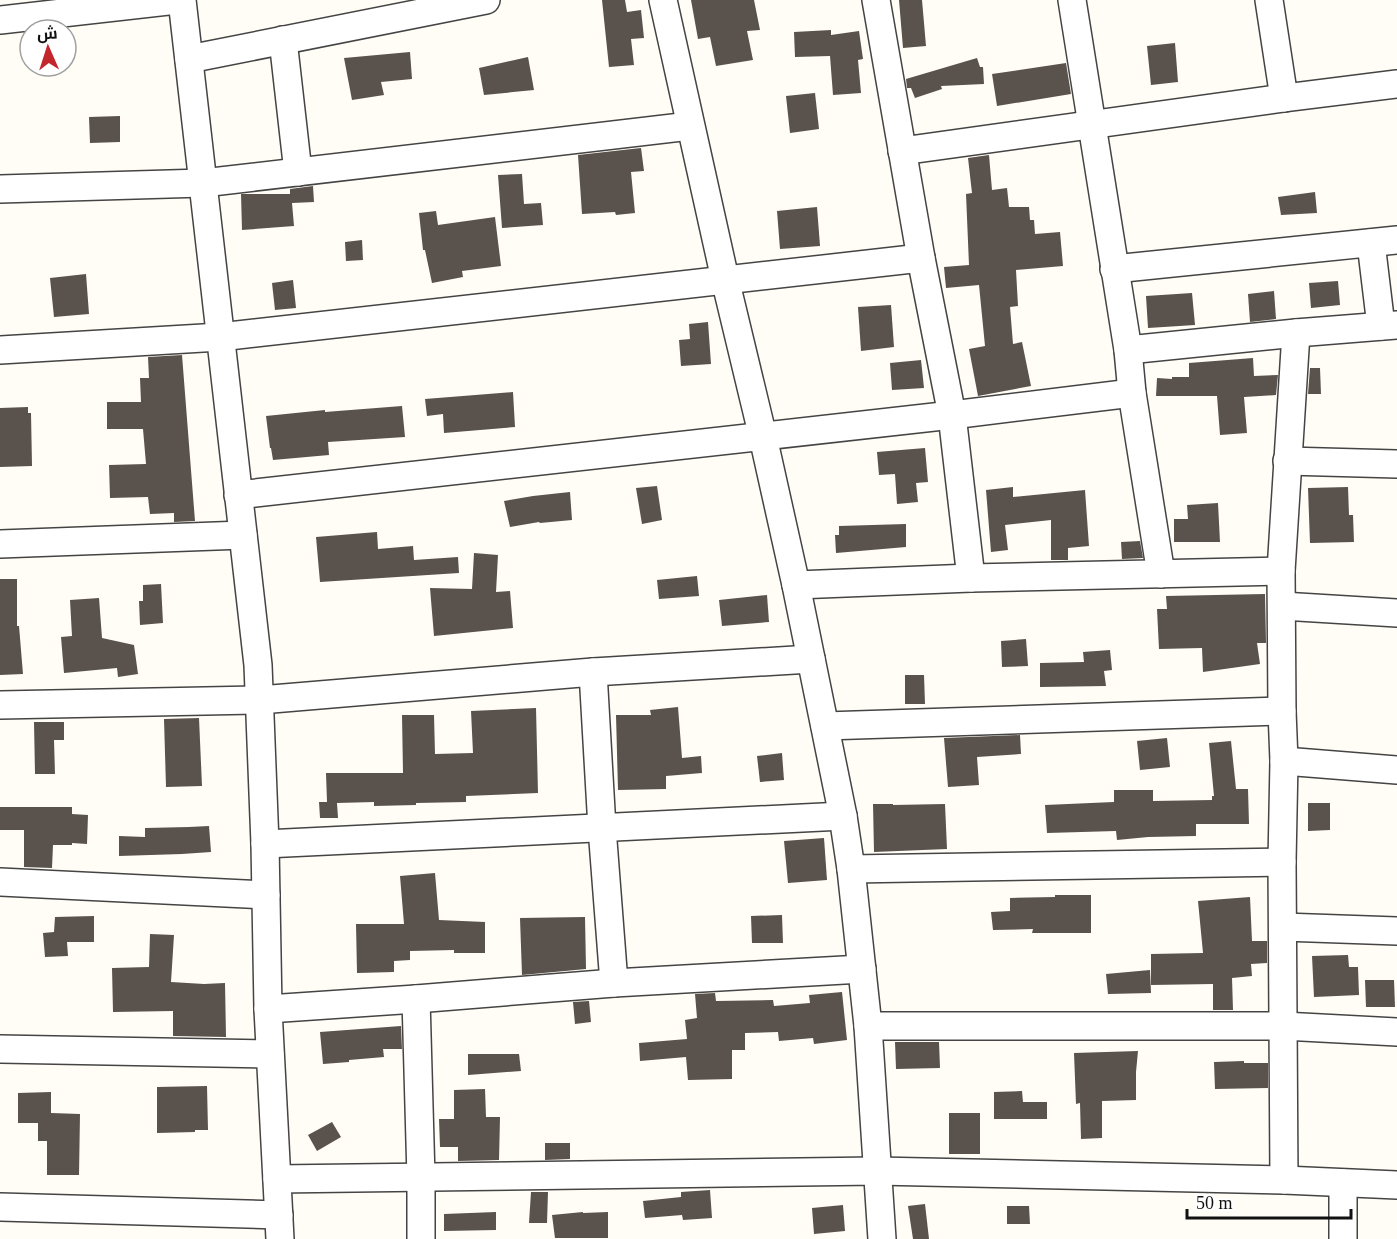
<svg xmlns="http://www.w3.org/2000/svg" width="1397" height="1239" font-family="'Times New Roman',Cairo,serif">
<rect width="100%" height="100%" fill="#fffdf5"/>
<g fill="#5a524d">
<path d="M602,0H625L627,12L641,10L644,38L631,39L634,65L609,67Z"/>
<path d="M691,0H754L760,30L747,31L753,60L716,66L710,37L698,39Z"/>
<path d="M899,0H922L926,46L903,48Z"/>
<path d="M831,30V35L859,31L863,59L858,60L861,93L833,95L830,56L795,57L794,32Z"/>
<path d="M1175,43L1178,82L1151,85L1147,46Z"/>
<path d="M410,52L412,79L381,82L384,95L352,100L344,58Z"/>
<path d="M528,57L534,90L484,95L479,68Z"/>
<path d="M977,58L980,67H983L984,84L941,86L942,89L915,98L911,88H907L906,79Z"/>
<path d="M1066,63L1071,94L997,106L992,74Z"/>
<path d="M815,93L819,129L790,133L786,96Z"/>
<path d="M120,116V142L90,143L89,117Z"/>
<path d="M641,148L644,171L631,172L635,213L616,215L615,212L582,214L578,155Z"/>
<path d="M989,155L992,190L1007,188L1009,207H1029L1030,220H1034L1035,234L1060,232L1063,266L1016,270L1018,306L1010,307L1013,344L1022,342L1031,386L978,396L969,349L985,346L979,285L946,288L944,267L969,265L966,194L972,193L968,158Z"/>
<path d="M522,174L524,204L541,203L543,225L502,228L498,175Z"/>
<path d="M313,186L314,202L292,203L294,226L242,230L241,194H290V189Z"/>
<path d="M1315,192L1317,213L1281,215L1278,197Z"/>
<path d="M817,207L820,246L780,249L777,211Z"/>
<path d="M436,211L438,225L495,217L501,266L462,271L463,277L432,283L425,250H423L419,213Z"/>
<path d="M362,240L363,260L346,261L345,242Z"/>
<path d="M86,274L89,314L54,317L50,278Z"/>
<path d="M293,280L296,308L275,310L272,283Z"/>
<path d="M1338,281L1340,305L1311,308L1309,283Z"/>
<path d="M1274,291L1276,319L1250,322L1248,294Z"/>
<path d="M1192,293L1195,325L1148,328L1146,296Z"/>
<path d="M891,305L894,347L861,351L858,307Z"/>
<path d="M708,322L711,364L681,366L679,340L690,339L689,324Z"/>
<path d="M182,355L195,521L174,522V513L150,514L148,497L110,498L109,465L146,464L143,429H107V402H141L140,378H149L148,357Z"/>
<path d="M1253,358L1254,376L1278,375L1276,395L1244,397L1247,433L1220,435L1217,396H1156L1157,378L1172,379V377H1189V363Z"/>
<path d="M921,360L924,388L892,390L890,363Z"/>
<path d="M1310,368H1320L1321,394H1308Z"/>
<path d="M513,392L515,427L444,433L443,414L427,416L425,399Z"/>
<path d="M402,406L405,437L328,442L329,455L273,460L271,448H270L266,416L325,410V412Z"/>
<path d="M28,407V413H31L32,466L0,467V408Z"/>
<path d="M925,448L928,482L916,483L918,502L897,504L895,474L879,475L877,452Z"/>
<path d="M657,486L662,520L642,524L636,488Z"/>
<path d="M1013,487V497L1085,490L1089,546L1068,548V560H1051V520L1005,525L1008,550L991,552L986,490Z"/>
<path d="M1348,487L1349,515H1353L1354,542L1310,543L1308,488Z"/>
<path d="M570,492L572,520L540,523L539,522L510,527L504,501L533,496Z"/>
<path d="M1218,503L1220,542H1174V519H1188L1187,505Z"/>
<path d="M906,524V547L836,553L835,535H839V526Z"/>
<path d="M377,532L378,549L413,546L414,560L458,557L459,573L320,582L316,537Z"/>
<path d="M1140,541L1143,558L1122,559L1121,542Z"/>
<path d="M474,553L498,555L496,592L510,591L513,628L434,636L430,588L472,589Z"/>
<path d="M697,576L699,596L659,599L657,580Z"/>
<path d="M0,579H17V626H19L23,674L0,675Z"/>
<path d="M161,584L163,623L140,625L139,601H143V585Z"/>
<path d="M1265,594L1266,643H1257L1260,664L1203,672L1202,648L1159,649L1157,609H1167L1166,596Z"/>
<path d="M767,595L769,622L722,626L719,600Z"/>
<path d="M99,598L102,638L134,645L138,674L118,677L117,668L64,673L61,637L72,636L70,600Z"/>
<path d="M1026,639L1028,666L1002,667L1001,641Z"/>
<path d="M1110,650L1112,670L1104,671L1106,686L1040,687V663L1084,662L1083,652Z"/>
<path d="M905,675H924L925,704H905Z"/>
<path d="M678,707L682,758L701,756L702,773L666,776V789L618,790L616,715H651L650,710Z"/>
<path d="M536,708L538,793L466,796V802L416,803V805L374,806V802L337,803L338,818H320L319,802H327L326,773H403L402,715H434L435,754L473,753L471,711Z"/>
<path d="M199,718L202,786L166,787L164,719Z"/>
<path d="M34,722H64V740H54L55,774H35Z"/>
<path d="M1020,735L1021,754L977,757L979,785L948,787L944,738Z"/>
<path d="M1167,738L1170,767L1140,770L1137,741Z"/>
<path d="M1231,741L1236,789H1248L1249,824H1196V836L1148,837L1117,840L1116,831L1047,833L1045,805L1114,802V790H1153V801L1212,800V796H1214L1209,743Z"/>
<path d="M782,753L784,780L760,782L757,756Z"/>
<path d="M1308,803H1330V830L1308,831Z"/>
<path d="M873,804H893V805L945,804L947,849L874,852Z"/>
<path d="M0,807H72V814L88,815L87,844L72,843V845H53L52,868L24,867V830H0Z"/>
<path d="M209,826L211,852L182,854L119,856V836L145,837V828L189,827Z"/>
<path d="M824,838L827,880L788,883L784,841Z"/>
<path d="M435,873L439,920L485,922V953H454V950L410,951V960L394,961V972L357,973L356,924H404L400,876Z"/>
<path d="M1055,895H1091V933H1032L1033,929L993,930L991,912L1010,911V898L1055,897Z"/>
<path d="M1250,897L1252,941H1267V963L1251,964L1252,976L1232,978L1233,1010H1213V984L1151,985V954L1203,953L1198,901Z"/>
<path d="M782,915L783,943H752L751,916Z"/>
<path d="M94,916V942H67L68,956L45,957L43,933L54,932L55,917Z"/>
<path d="M585,917L586,969L522,975L520,918Z"/>
<path d="M150,934L174,935L171,982L204,984L225,983L226,1037L173,1036V1011L113,1012L112,968L149,967Z"/>
<path d="M1348,955L1349,967H1358L1359,995L1314,997L1312,956Z"/>
<path d="M1150,970L1151,993L1108,994L1106,974Z"/>
<path d="M1365,980H1394L1395,1007H1366Z"/>
<path d="M842,992L847,1040L814,1044L813,1038L779,1041L778,1032L745,1033V1050H732V1079L688,1080L686,1057L640,1061L639,1043L687,1039L685,1020L697,1018L695,994L715,993L716,1001L773,1000L774,1006L810,1003L809,995Z"/>
<path d="M589,1001L591,1022L575,1024L573,1002Z"/>
<path d="M401,1026L402,1049H383L384,1057L349,1060V1062L323,1064L320,1032Z"/>
<path d="M895,1042H939L940,1068L896,1069Z"/>
<path d="M1138,1051L1136,1072V1100L1102,1101V1138L1081,1139L1080,1103L1076,1104L1074,1053Z"/>
<path d="M468,1054H519L521,1071L468,1075Z"/>
<path d="M1244,1061V1063H1268V1088L1215,1089L1214,1062Z"/>
<path d="M207,1086L208,1130H195V1132L157,1133V1087Z"/>
<path d="M485,1089L486,1117H500L499,1160L458,1161V1147H440L439,1119H454V1090Z"/>
<path d="M1022,1091L1023,1102H1047V1119H994V1092Z"/>
<path d="M51,1092V1113L80,1114L79,1175H47V1141H38V1123H18V1093Z"/>
<rect x="949" y="1113" width="31" height="41"/>
<path d="M332,1122L341,1137L317,1151L308,1135Z"/>
<path d="M545,1143H570V1159L545,1160Z"/>
<path d="M710,1190L712,1218L683,1220L682,1215L645,1218L643,1201L681,1197V1192Z"/>
<path d="M531,1192H548L547,1223H529Z"/>
<path d="M925,1204L929,1239H913L908,1206Z"/>
<path d="M843,1205L845,1231L814,1234L812,1208Z"/>
<path d="M1007,1206H1029L1030,1224H1007Z"/>
<path d="M496,1212V1230L444,1231V1214Z"/>
<path d="M583,1212V1213L608,1212V1238H555L552,1215Z"/>
</g>
<g fill="none" stroke-linecap="round" stroke-linejoin="round">
<g stroke="#444" stroke-width="30">
<g id="minor">
<path d="M182,0L258,665L265,844L268,1009L280,1239"/>
<path d="M663,0L725,279L763,437L796,585L843,816L851,869L868,1026L882,1239"/>
<path d="M876,0L921,258L952,415L971,578"/>
<path d="M1072,0L1128,350L1132,393L1161,574"/>
<path d="M1269,0L1284,98"/>
<path d="M0,20L177,0"/>
<path d="M283,40L298,172"/>
<path d="M189,59L486,0"/>
<path d="M902,151L1284,98L1397,84"/>
<path d="M0,189L203,183L690,126"/>
<path d="M1371,243L1381,326"/>
<path d="M1114,269L1397,240"/>
<path d="M0,350L220,337L921,258"/>
<path d="M1128,350L1296,333L1397,325"/>
<path d="M1287,461L1397,464"/>
<path d="M238,495L952,415L1132,393"/>
<path d="M0,544L243,535"/>
<path d="M796,585L971,578L1281,571"/>
<path d="M1282,606L1397,613"/>
<path d="M593,672L602,828L614,983"/>
<path d="M0,705L260,700L593,672L811,659"/>
<path d="M825,726L1282,711"/>
<path d="M1284,761L1397,770"/>
<path d="M265,844L843,816"/>
<path d="M851,869L1282,862"/>
<path d="M0,882L266,895"/>
<path d="M1283,927L1397,931"/>
<path d="M416,999L421,1178V1239"/>
<path d="M268,1009L416,999L614,983L862,969"/>
<path d="M868,1026H1283L1397,1032"/>
<path d="M0,1049L270,1054"/>
<path d="M277,1179L877,1171L1284,1180L1397,1185"/>
<path d="M1284,1180L1282,862L1284,761L1282,711L1281,571L1296,333"/>
<path d="M0,1207L279,1215"/>
<path d="M1343,1239V1183"/>
</g>
</g>
<use href="#minor" stroke="#fff" stroke-width="27"/>
</g>
<g transform="translate(48 48) rotate(357)"><circle r="28" fill="#ffffff" stroke="#a0a0a0" stroke-width="1.5"/>
<path d="M0-4.5L10 22L0 15L-10 22Z" fill="#c4262e"/>
<text y="-9" font-size="16" font-weight="bold" text-anchor="middle" fill="#111111">ش</text>
</g>
<path d="M1187 1209v9h164v-9" fill="none" stroke="#111111" stroke-width="3"/>
<text x="1196" y="1209" font-size="18" fill="#111111" stroke="#ffffff" stroke-width="4.5" paint-order="stroke">50 m</text>
</svg>
